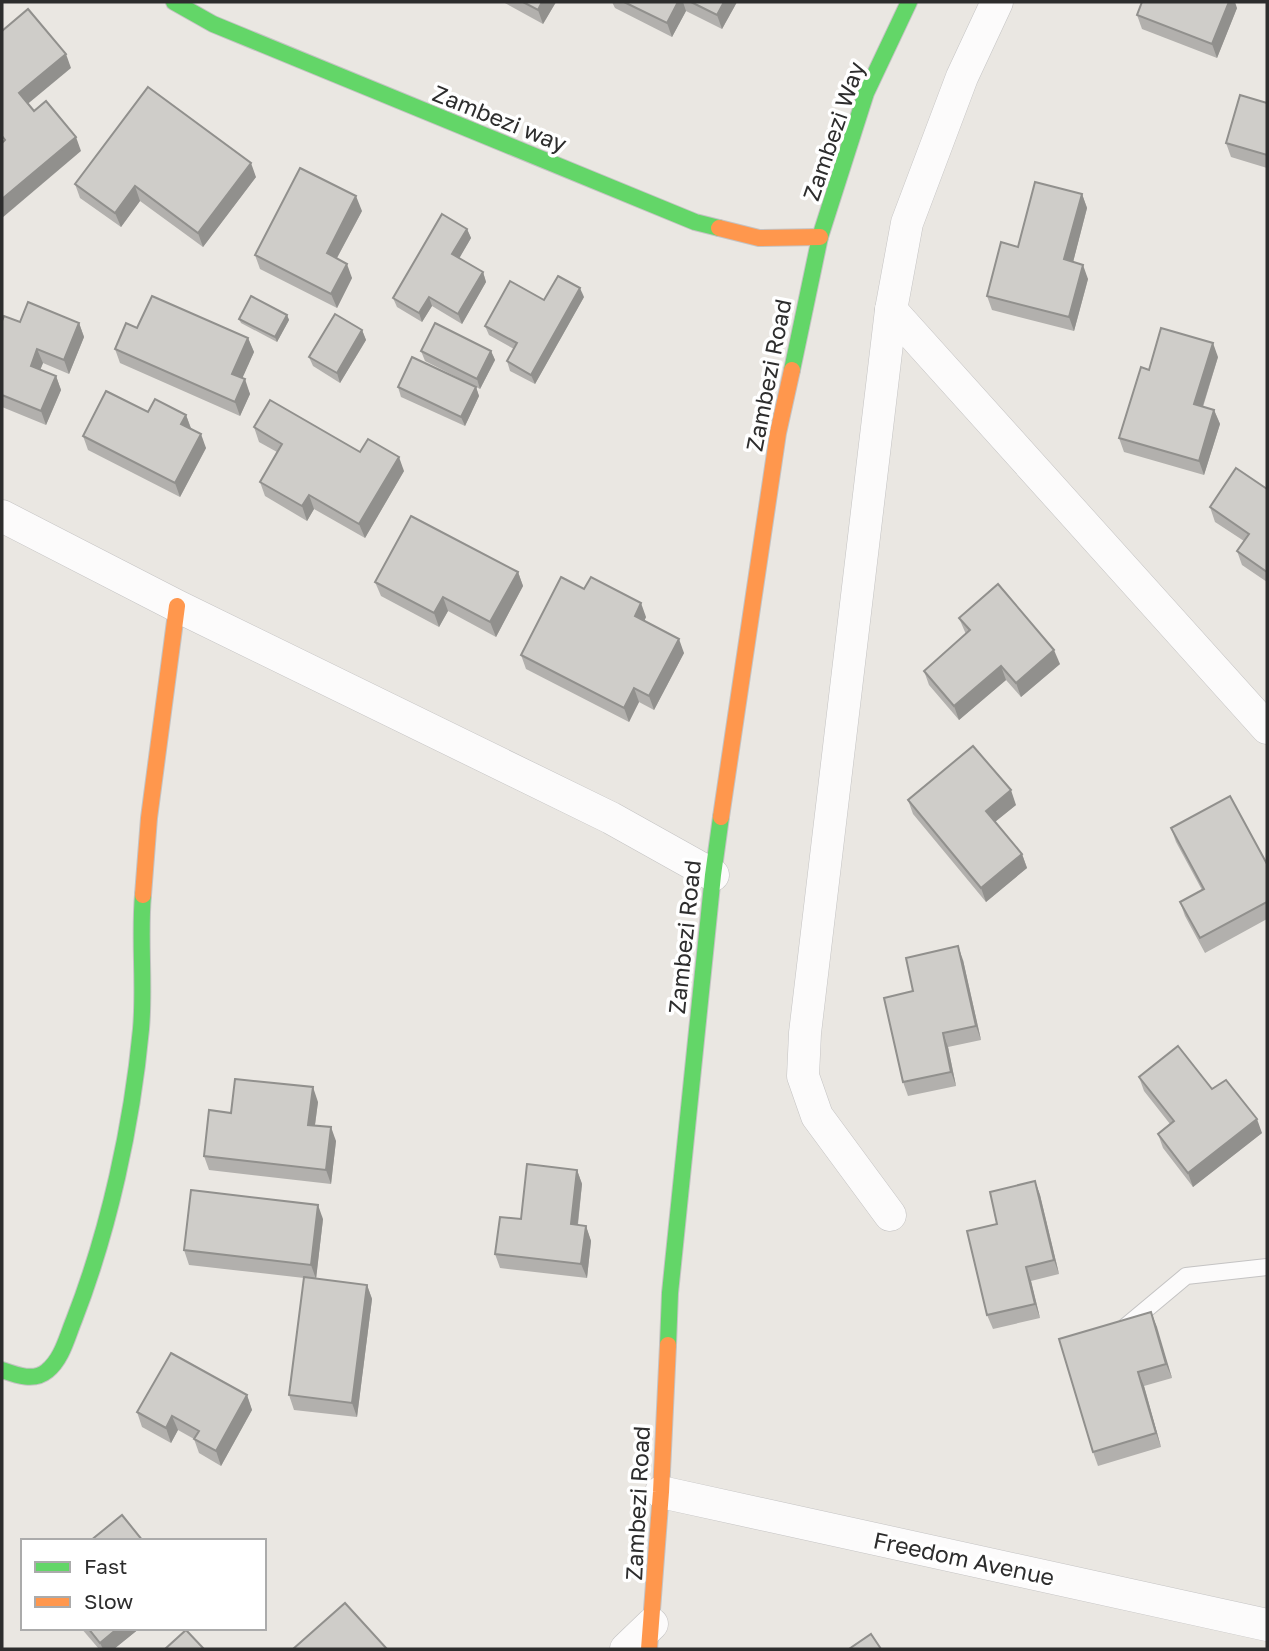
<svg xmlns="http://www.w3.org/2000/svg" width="1269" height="1651" font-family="'Golos Text',sans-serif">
<rect width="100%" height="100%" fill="#eae7e2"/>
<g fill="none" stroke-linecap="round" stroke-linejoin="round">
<g stroke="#c4c3c3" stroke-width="18">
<path id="lane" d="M1125,1327L1186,1276L1267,1267"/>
</g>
<g stroke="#c4c3c3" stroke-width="33">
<g id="street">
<path d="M891,310L1267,728"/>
<path d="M2,516L177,606L611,818L713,875"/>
<path d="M890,1215L817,1116L803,1076L805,1033L891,310L907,223L962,77L997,2"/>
<path d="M661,1492L1267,1625"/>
<path d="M626,1649L652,1624"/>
</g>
</g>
<g stroke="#c4c3c3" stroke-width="18">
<g id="fast">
<path d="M174,2L213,24L695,222L719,228"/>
<path d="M792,370L820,237L866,93L909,2"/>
<path d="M668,1345L670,1293L713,875L721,817"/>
<path d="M2,1370C16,1375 34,1382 47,1371C62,1359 67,1337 74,1320C109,1230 132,1125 141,1029C145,984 139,939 143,895"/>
</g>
</g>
<g stroke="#c4c3c3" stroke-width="18">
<g id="slow">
<path d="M719,228L759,238L820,237"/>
<path d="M721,817L778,433L792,370"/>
<path d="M143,895L149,818L177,606"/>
<path d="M649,1649L661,1492L668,1345"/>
</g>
</g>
<use href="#lane" stroke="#fcfbfb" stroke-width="16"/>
<use href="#street" stroke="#fcfbfb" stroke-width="32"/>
<use href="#fast" stroke="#63d668" stroke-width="16"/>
<use href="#slow" stroke="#ff974d" stroke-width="16"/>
</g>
<g fill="#b2b0ad">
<path d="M503,2H556L543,24Z"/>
<path d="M612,2H737L722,29L686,11L672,37L615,8Z"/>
<path d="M1237,8L1217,58L1142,29L1137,15Z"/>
<path d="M1267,103V168L1231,157L1226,143Z"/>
<path d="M256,177L203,247L140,201L121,227L80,198L75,184Z"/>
<path d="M1082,194L1087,208L1073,262L1088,279L1074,331L992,310L987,296Z"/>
<path d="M362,211L337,258L352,278L337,308L260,269L255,255Z"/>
<path d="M467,229L471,238L459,258L483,272L486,282L462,324L432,306L422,322L397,307L393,298Z"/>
<path d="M584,297L535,384L510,371L507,361L514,349L489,335L485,326L544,300Z"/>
<path d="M287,315L289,320L277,342L241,323L239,319Z"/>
<path d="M2,321L20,322L79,323L84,337L69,374L43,363L40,370L56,376L61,390L46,425L2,407Z"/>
<path d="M137,328L248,338L254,352L242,378L250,394L240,416L120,363L115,349Z"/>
<path d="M362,330L366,340L340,383L313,366L309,357Z"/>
<path d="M421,351H491L495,360L480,389L425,361Z"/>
<path d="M1218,357L1203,407L1214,410L1220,424L1204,475L1124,452L1119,438L1149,370Z"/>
<path d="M398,387H476L479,396L465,426L401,397Z"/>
<path d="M148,412L186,415L191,428L206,448L180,497L88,450L83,436Z"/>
<path d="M254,427L360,452L404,471L365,538L314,509L307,521L265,496L260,482L277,452L259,442Z"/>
<path d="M1267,489V582L1242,565L1237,551L1244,541L1215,522L1210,507Z"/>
<path d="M518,572L523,586L496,637L448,611L439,627L381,596L375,582Z"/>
<path d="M584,589L646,617L644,621L684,653L654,710L639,702L629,722L526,669L521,655Z"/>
<path d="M959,618L1060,664L1021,697L1006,680L959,720L929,685L924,671L966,634L965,632Z"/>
<path d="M908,800L1016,805L995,822L1022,854L1027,868L986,902L913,814Z"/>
<path d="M1171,828L1267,864V919L1205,953L1185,916L1180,902L1202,890L1176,842Z"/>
<path d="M963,960L981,1040L948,1047L956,1086L908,1096L903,1082L913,991Z"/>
<path d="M1139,1077L1212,1089L1262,1133L1193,1187L1163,1148L1158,1134L1170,1124L1144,1091Z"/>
<path d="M318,1102L315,1125L336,1141L331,1184L209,1170L204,1156L231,1113Z"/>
<path d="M577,1170L582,1184L578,1225L586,1226L591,1241L587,1278L500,1268L495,1254L521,1219Z"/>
<path d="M1035,1181L1040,1195L1059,1274L1031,1281L1040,1318L993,1329L987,1315L997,1224Z"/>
<path d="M323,1219L316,1279L367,1285L372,1299L357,1417L294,1410L289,1395L304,1278L189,1265L184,1250Z"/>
<path d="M1151,1312L1172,1378L1144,1386L1161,1447L1098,1466L1093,1452Z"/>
<path d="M247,1395L252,1410L221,1466L199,1453L194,1439L178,1430L171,1443L142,1427L137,1412Z"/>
<path d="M81,1628H140L114,1649H99Z"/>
</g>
<g fill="#91908d">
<path d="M542,2H556L543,24L538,10Z"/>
<path d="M678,2H683L686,11L672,37L667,23Z"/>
<path d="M724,2H737L722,29L717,15Z"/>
<path d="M1229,2H1235L1237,8L1217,58L1212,44Z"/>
<path d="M66,54L71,68L24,107L19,93Z"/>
<path d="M76,137L81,151L2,218V199Z"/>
<path d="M251,163L256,177L203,247L198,233Z"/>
<path d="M135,186L140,201L121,227L115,213Z"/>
<path d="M1082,194L1087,208L1070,274L1064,259Z"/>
<path d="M356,196L362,211L332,267L327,253Z"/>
<path d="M467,229L471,238L456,264L452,254Z"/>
<path d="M347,264L352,278L337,308L331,294Z"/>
<path d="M1083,265L1088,279L1074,331L1069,317Z"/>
<path d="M483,272L486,282L462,324L458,314Z"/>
<path d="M580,288L584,297L535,384L531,375Z"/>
<path d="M429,297L432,306L422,322L419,313Z"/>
<path d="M287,315L289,320L277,342L275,337Z"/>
<path d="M79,323L84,337L69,374L64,360Z"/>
<path d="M362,330L366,340L340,383L337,373Z"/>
<path d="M248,338L254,352L238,388L232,374Z"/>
<path d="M1213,343L1218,357L1199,418L1194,404Z"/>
<path d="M37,349L43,363L36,380L31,366Z"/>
<path d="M491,351L495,360L480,389L477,379Z"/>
<path d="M56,376L61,390L46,425L41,411Z"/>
<path d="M245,379L250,394L240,416L235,402Z"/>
<path d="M476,387L479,396L465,426L461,417Z"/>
<path d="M1214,410L1220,424L1204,475L1199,461Z"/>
<path d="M186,415L191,429L181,424Z"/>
<path d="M201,434L206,448L180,497L175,483Z"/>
<path d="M399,457L404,471L365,538L359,524Z"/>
<path d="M309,495L314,509L307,521L302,506Z"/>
<path d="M518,572L523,586L496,637L490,622Z"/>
<path d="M443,597L448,611L439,627L434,613Z"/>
<path d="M641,603L646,617L640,630L635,616Z"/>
<path d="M679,639L684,653L654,710L649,696Z"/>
<path d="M1054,650L1060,664L1021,697L1016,683Z"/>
<path d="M1001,666L1006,680L959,720L954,706Z"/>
<path d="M634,688L639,702L629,722L624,708Z"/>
<path d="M1011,790L1016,805L991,825L986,811Z"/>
<path d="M1022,854L1027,868L986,902L981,888Z"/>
<path d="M958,946L963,960L981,1040L976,1026Z"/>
<path d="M943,1033L948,1047L956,1086L951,1072Z"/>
<path d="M313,1087L318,1102L313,1139L308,1125Z"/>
<path d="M1257,1119L1262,1133L1193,1187L1188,1173Z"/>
<path d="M331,1127L336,1141L331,1184L326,1170Z"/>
<path d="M577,1170L582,1184L576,1239L571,1224Z"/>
<path d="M1035,1181L1040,1195L1059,1274L1054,1260Z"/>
<path d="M318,1205L323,1219L316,1279L311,1265Z"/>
<path d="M586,1226L591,1241L587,1278L581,1264Z"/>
<path d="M1026,1267L1031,1281L1040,1318L1035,1304Z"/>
<path d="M367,1285L372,1299L357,1417L352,1403Z"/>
<path d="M1151,1312L1157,1327L1172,1378L1166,1364Z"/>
<path d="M1138,1372L1144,1386L1161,1447L1156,1433Z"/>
<path d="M247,1395L252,1410L221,1466L216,1451Z"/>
<path d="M172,1416L178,1430L171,1443L166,1428Z"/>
<path d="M118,1628H140L114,1649H103L100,1643Z"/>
</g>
<g fill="#cfcdc9" stroke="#91908d" stroke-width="2">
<path d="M523,2H542L538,10Z"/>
<path d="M624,2H678L667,23Z"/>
<path d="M691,2H724L717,15Z"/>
<path d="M1142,2H1229L1212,44L1137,15Z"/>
<path d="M28,9L66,54L19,93L34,111L46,101L76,137L2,199V143L5,140L2,136V31Z"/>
<path d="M148,87L251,163L198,233L135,186L115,213L75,184Z"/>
<path d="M1240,95L1267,103V155L1226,143Z"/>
<path d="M300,168L356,196L327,253L347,264L331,294L255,255Z"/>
<path d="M1035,182L1082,194L1064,259L1083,265L1069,317L987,296L1001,242L1018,247Z"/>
<path d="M442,214L467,229L452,254L483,272L458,314L429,297L419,313L393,298Z"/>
<path d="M558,276L580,288L531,375L507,361L517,343L485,326L510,281L544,300Z"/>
<path d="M152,296L248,338L232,374L245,379L235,402L115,349L126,323L137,328Z"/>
<path d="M251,296L287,315L275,337L239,319Z"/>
<path d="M28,302L79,323L64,360L37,349L31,366L56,376L41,411L2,395V321L4,316L20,322Z"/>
<path d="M335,314L362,330L337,373L309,357Z"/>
<path d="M435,323L491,351L477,379L421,351Z"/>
<path d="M1161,328L1213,343L1194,404L1214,410L1199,461L1119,438L1141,367L1149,370Z"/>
<path d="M412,357L476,387L461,417L398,387Z"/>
<path d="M106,391L148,412L155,399L186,415L181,424L201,434L175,483L83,436Z"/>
<path d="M270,400L360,452L368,439L399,457L359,524L309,495L302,506L260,482L282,444L254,427Z"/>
<path d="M1236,468L1267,489V572L1237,551L1249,534L1210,507Z"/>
<path d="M411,516L518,572L490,622L443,597L434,613L375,582Z"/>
<path d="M561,577L584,589L591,577L641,603L635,616L679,639L649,696L634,688L624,708L521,655Z"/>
<path d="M998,584L1054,650L1016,683L1001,666L954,706L924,671L970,630L959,618Z"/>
<path d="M973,746L1011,790L986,811L1022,854L981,888L908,800Z"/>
<path d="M1230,796L1267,864V902L1200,938L1180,902L1204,889L1171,828Z"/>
<path d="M958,946L976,1026L943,1033L951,1072L903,1082L884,998L913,991L906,958Z"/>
<path d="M1178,1046L1212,1089L1226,1080L1257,1119L1188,1173L1158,1134L1174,1121L1139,1077Z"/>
<path d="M235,1079L313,1087L308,1125L331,1127L326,1170L204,1156L209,1110L231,1113Z"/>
<path d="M527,1164L577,1170L571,1224L586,1226L581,1264L495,1254L500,1217L521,1219Z"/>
<path d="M1035,1181L1054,1260L1026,1267L1035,1304L987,1315L967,1231L997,1224L990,1192Z"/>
<path d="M191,1190L318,1205L311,1265L184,1250Z"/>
<path d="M304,1277L367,1285L352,1403L289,1395Z"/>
<path d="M1151,1312L1166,1364L1138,1372L1156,1433L1093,1452L1059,1339Z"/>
<path d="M171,1353L247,1395L216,1451L194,1439L199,1431L172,1416L166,1428L137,1412Z"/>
<path d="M122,1515L143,1541H90Z"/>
<path d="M345,1603L387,1649H293Z"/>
<path d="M88,1628H118L100,1643Z"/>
<path d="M186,1630L204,1649H165Z"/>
<path d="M871,1634L881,1649H849Z"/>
</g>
<g text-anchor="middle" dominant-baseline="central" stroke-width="7" stroke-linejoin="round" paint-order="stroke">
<g font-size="23" fill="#2d2d2d" stroke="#fff">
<text transform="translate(500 118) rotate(22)">Zambezi way</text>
<text transform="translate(833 131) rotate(-71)">Zambezi Way</text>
<text transform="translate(768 375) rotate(-79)">Zambezi Road</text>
<text transform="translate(684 937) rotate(-84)">Zambezi Road</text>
<text transform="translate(637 1503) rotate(-87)">Zambezi Road</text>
<text transform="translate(964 1558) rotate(12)">Freedom Avenue</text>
</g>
</g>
<rect width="1269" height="1651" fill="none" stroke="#2d2d2d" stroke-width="7"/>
<rect x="21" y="1539" width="245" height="91" fill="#ffffff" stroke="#ababab" stroke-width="2"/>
<rect x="35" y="1562" width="35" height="10" fill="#63d668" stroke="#ababab" stroke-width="2"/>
<text x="84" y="1574" font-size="21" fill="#2d2d2d">Fast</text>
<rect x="35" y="1597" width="35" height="10" fill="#ff974d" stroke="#ababab" stroke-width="2"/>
<text x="84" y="1609" font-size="21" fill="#2d2d2d">Slow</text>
</svg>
